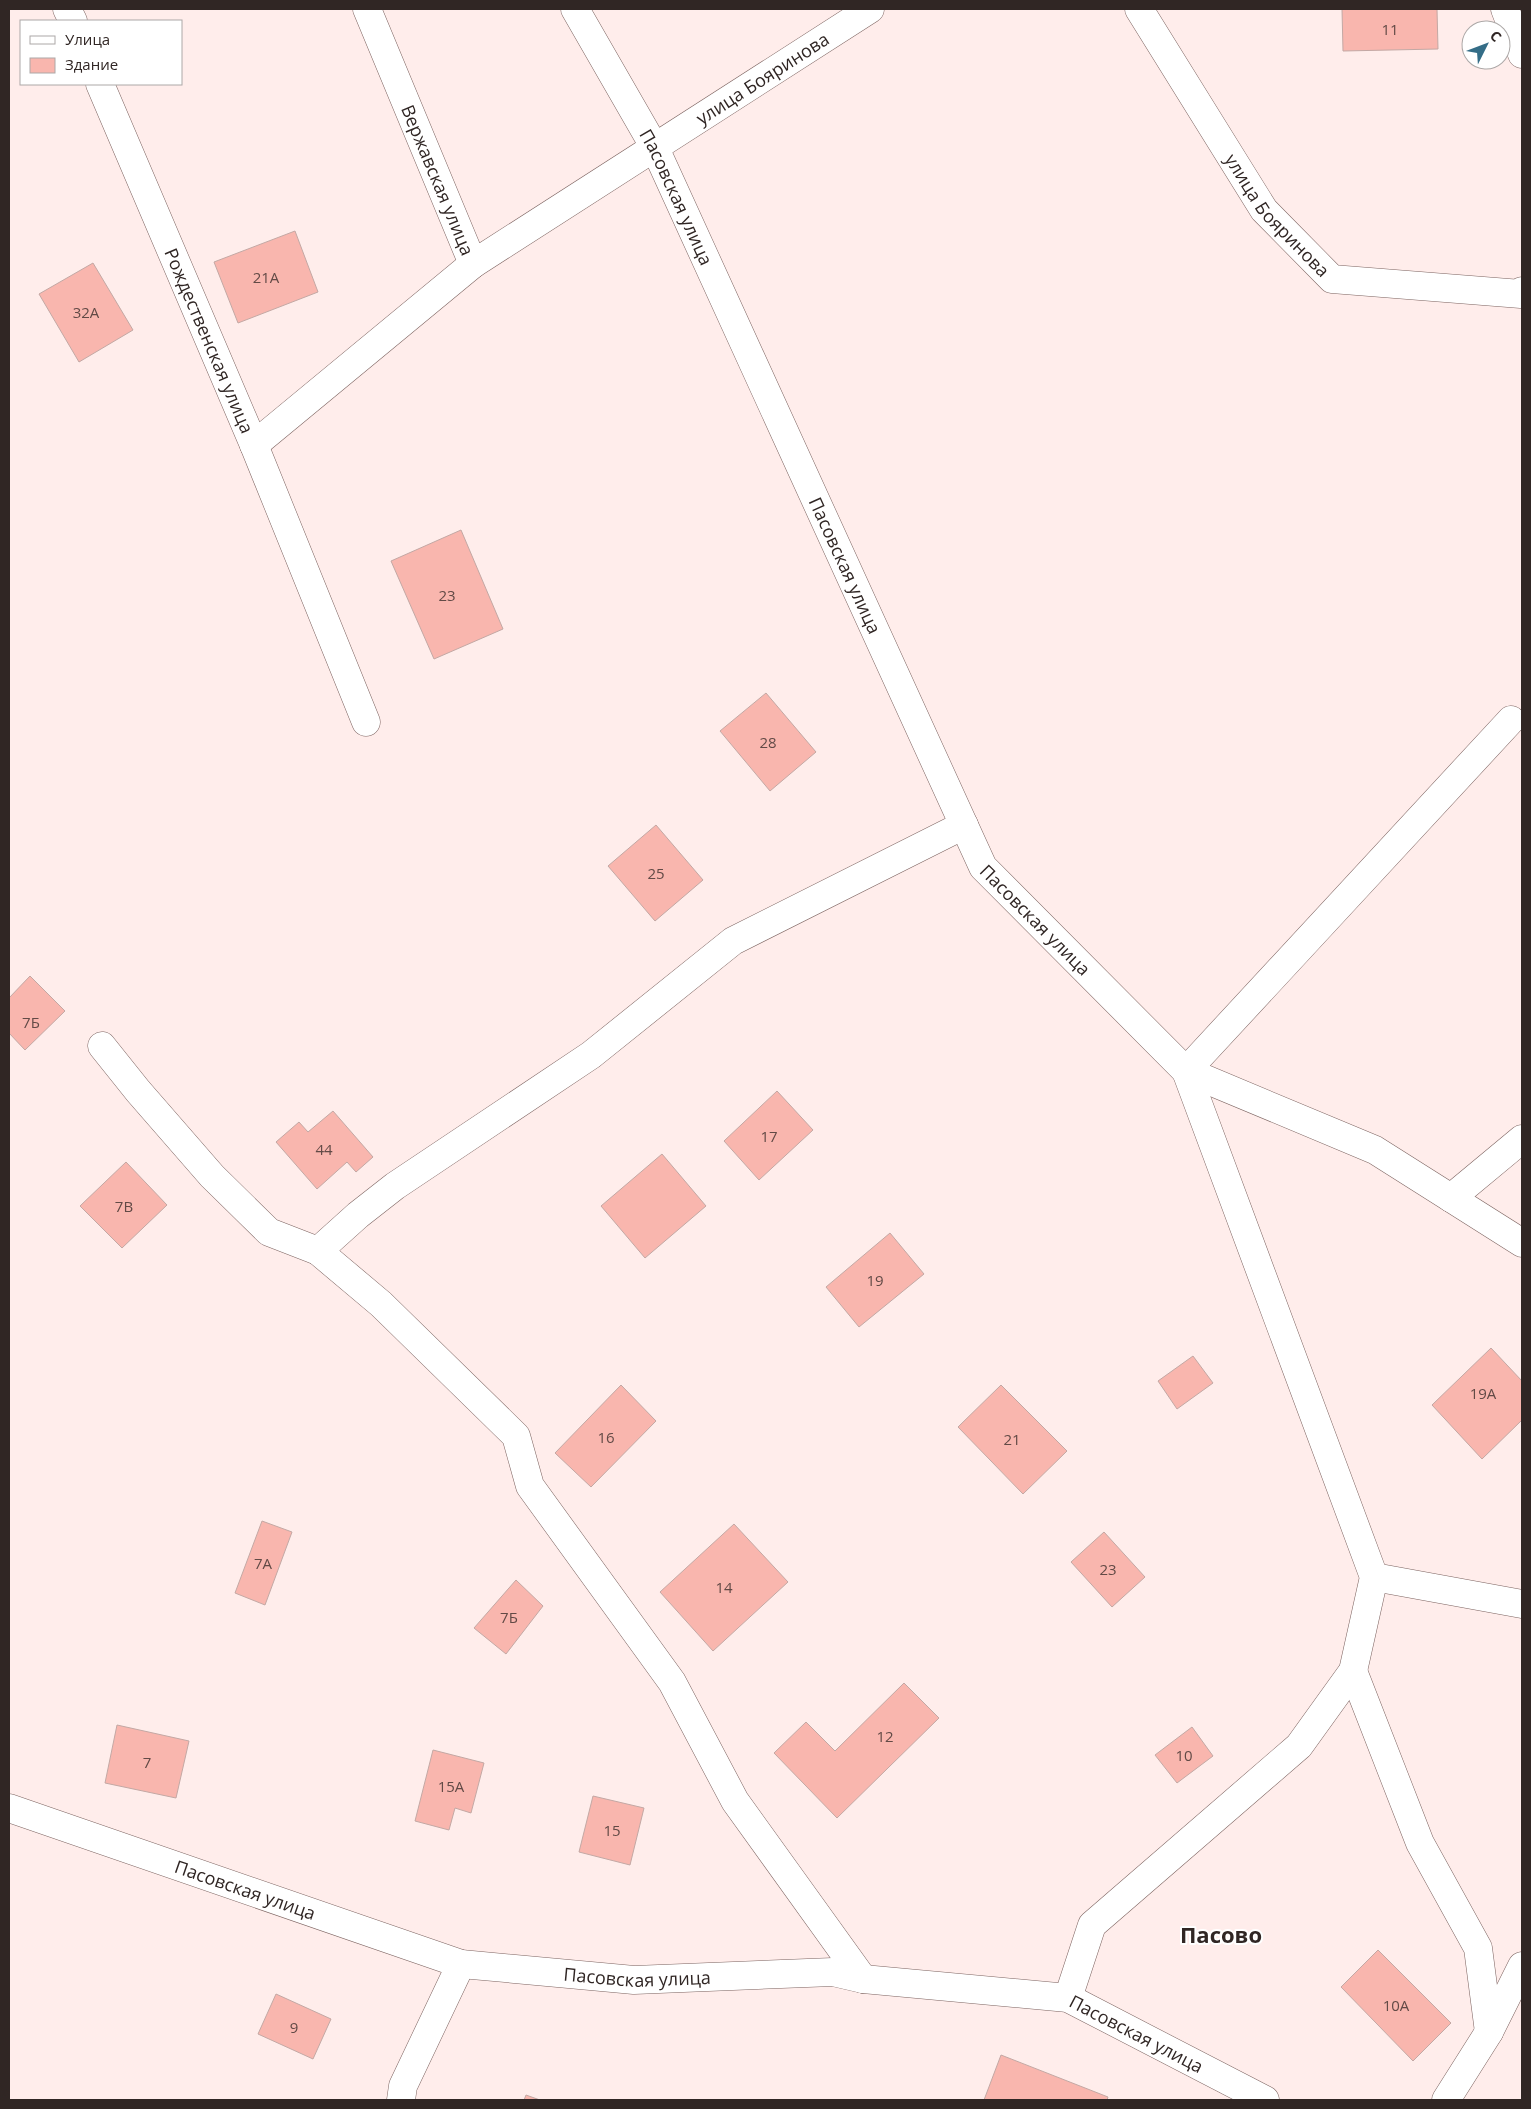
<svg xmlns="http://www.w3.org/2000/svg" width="1531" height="2109" font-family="'Open Sans',sans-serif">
<rect width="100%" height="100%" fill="#ffedeb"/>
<g fill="#f9b6ae" stroke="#c3a8a4">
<path d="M1342,9H1437L1438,49L1343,51Z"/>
<path d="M295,231L318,292L238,323L214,262Z"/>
<path d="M93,263L133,330L79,362L39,294Z"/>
<path d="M461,530L503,629L434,659L391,561Z"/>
<path d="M766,693L816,752L770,791L720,731Z"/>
<path d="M656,825L703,880L655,921L608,866Z"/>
<path d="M30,976L65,1011L25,1050L9,1033V998Z"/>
<path d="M777,1091L813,1130L759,1180L724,1141Z"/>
<path d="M333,1111L373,1157L356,1172L347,1162L317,1189L276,1142L299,1122L308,1132Z"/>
<path d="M662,1154L706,1206L645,1258L601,1206Z"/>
<path d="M126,1162L167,1205L122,1248L80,1206Z"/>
<path d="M890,1233L924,1274L859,1327L826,1287Z"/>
<path d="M1491,1348L1522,1381V1420L1482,1459L1432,1405Z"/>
<path d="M1193,1356L1213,1383L1177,1409L1158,1381Z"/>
<path d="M621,1385L656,1421L591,1487L555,1453Z"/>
<path d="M1001,1385L1067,1451L1023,1494L958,1427Z"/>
<path d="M262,1521L292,1532L265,1605L235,1593Z"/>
<path d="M734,1524L788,1582L713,1651L660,1592Z"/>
<path d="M1104,1532L1145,1577L1112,1607L1071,1562Z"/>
<path d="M516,1580L543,1606L506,1654L474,1628Z"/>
<path d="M904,1683L939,1718L837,1818L774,1753L806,1722L835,1751Z"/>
<path d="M117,1725L189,1741L176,1798L105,1783Z"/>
<path d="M1192,1727L1213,1756L1177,1783L1155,1755Z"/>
<path d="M433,1750L484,1763L471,1813L455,1808L449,1830L415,1821Z"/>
<path d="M593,1796L644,1808L630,1865L579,1852Z"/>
<path d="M1378,1950L1451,2023L1413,2061L1341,1987Z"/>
<path d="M276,1994L331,2019L313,2059L258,2034Z"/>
<path d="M1001,2055L1108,2097L1107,2100H984Z"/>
<path d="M526,2095L540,2100H524Z"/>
</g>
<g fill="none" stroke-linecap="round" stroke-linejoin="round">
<g stroke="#7d6461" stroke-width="29">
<g id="minor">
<path d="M67,9L73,21"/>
<path id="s1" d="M367,9L473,264L870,9"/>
<path id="s2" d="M575,9L655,148L983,867L1186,1071L1375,1150L1522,1243"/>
<path id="s3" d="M1139,9L1264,210L1332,279L1521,294L1522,291"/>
<path d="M1505,9L1522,54"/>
<path id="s4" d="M100,84L254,445L473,264"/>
<path d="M254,445L366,722"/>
<path d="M102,1046L138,1091L212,1176L269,1232L318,1251L358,1215L395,1186L591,1055L733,941L964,825"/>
<path d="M1186,1071L1511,720"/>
<path d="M1451,1198L1522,1139"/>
<path d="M318,1251L381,1304L516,1436L530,1486L672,1682L735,1801L863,1979"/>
<path d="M1374,1577L1522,1604"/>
<path d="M1353,1671L1420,1843L1478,1948L1489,2032"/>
<path id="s5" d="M9,1808L461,1964L634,1980L833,1972L863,1979L1068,1998L1265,2100"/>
<path d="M1068,1998L1092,1925L1299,1746L1353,1671L1374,1577L1186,1071"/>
<path d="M401,2100L403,2086L461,1964"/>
<path d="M1446,2100L1489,2032L1522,1966"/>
</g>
</g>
<use href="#minor" stroke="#fff" stroke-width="28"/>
</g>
<g text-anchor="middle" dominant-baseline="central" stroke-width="4" stroke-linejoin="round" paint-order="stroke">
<g font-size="15" fill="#624a46">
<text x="1390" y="29">11</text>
<text x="266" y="277">21А</text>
<text x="86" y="312">32А</text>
<text x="447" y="595">23</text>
<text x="768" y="742">28</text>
<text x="656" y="873">25</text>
<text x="31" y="1022">7Б</text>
<text x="769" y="1136">17</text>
<text x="324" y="1149">44</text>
<text x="124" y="1206">7В</text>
<text x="875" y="1280">19</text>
<text x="1483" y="1393">19А</text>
<text x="606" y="1437">16</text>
<text x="1012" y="1439">21</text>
<text x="263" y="1563">7А</text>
<text x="1108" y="1569">23</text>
<text x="724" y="1587">14</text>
<text x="509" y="1617">7Б</text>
<text x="885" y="1736">12</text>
<text x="1184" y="1755">10</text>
<text x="147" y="1762">7</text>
<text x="451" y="1786">15А</text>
<text x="612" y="1830">15</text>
<text x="1396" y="2005">10А</text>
<text x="294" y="2027">9</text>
</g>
<g font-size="18" fill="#302624" stroke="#fff">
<text stroke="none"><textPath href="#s1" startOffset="620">улица Бояринова</textPath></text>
<text stroke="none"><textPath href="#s1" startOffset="185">Вержавская улица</textPath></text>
<text stroke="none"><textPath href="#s2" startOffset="214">Пасовская улица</textPath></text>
<text stroke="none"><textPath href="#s3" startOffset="249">улица Бояринова</textPath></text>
<text stroke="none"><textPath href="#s4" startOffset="279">Рождественская улица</textPath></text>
<text stroke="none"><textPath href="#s2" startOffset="619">Пасовская улица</textPath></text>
<text stroke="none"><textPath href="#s2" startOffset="1025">Пасовская улица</textPath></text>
<text stroke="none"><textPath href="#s5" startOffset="250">Пасовская улица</textPath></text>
<text stroke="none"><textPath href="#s5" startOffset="655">Пасовская улица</textPath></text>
<text stroke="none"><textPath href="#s5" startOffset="1165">Пасовская улица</textPath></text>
</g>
<g font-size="22" font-weight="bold" fill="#302624" stroke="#fff">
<text x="1221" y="1934">Пасово</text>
</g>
</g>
<rect width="1531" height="2109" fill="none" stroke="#302624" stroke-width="20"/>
<rect x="20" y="20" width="162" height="65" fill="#ffffff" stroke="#aca8a7"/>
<rect x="30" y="36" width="25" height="8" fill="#ffffff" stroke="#aca8a7"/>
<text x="65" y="45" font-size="15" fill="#302624">Улица</text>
<rect x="30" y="58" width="25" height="15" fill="#f9b6ae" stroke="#aca8a7"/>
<text x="65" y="70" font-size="15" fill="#302624">Здание</text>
<g transform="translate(1486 45) rotate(48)"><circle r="24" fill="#ffffff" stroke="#aca8a7"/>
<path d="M0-4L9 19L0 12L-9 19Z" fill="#346d87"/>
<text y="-8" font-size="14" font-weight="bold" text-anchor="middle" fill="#302624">С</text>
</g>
</svg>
